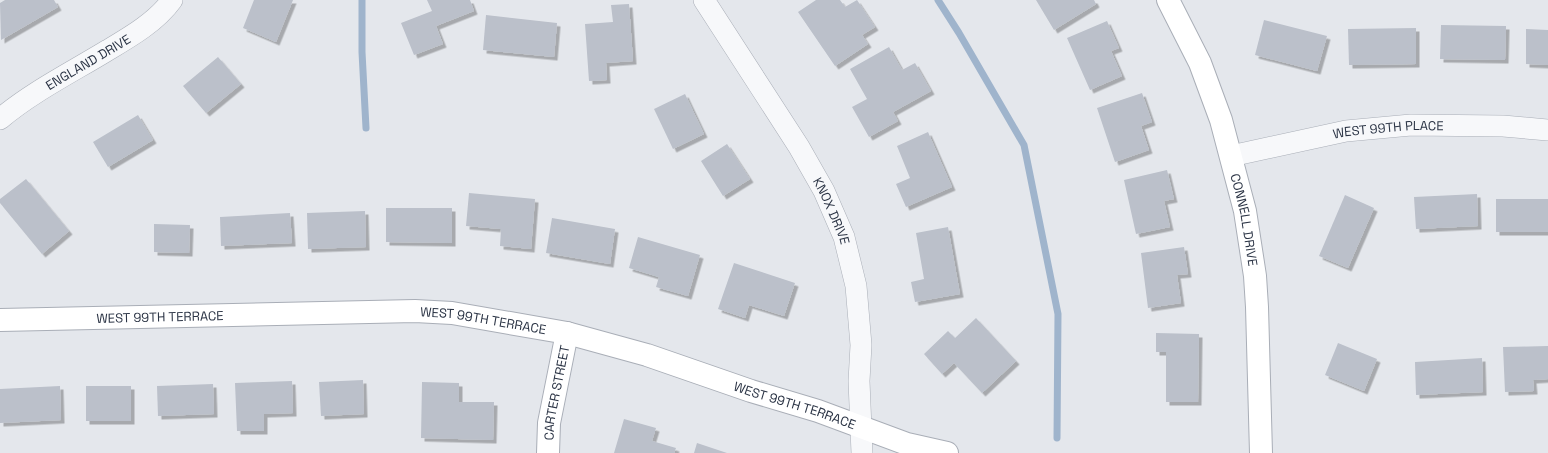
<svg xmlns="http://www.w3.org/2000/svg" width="1548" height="453" font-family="'Space Grotesk',sans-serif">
<defs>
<filter id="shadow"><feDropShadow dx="3.5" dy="3.5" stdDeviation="0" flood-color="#0004"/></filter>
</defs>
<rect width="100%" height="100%" fill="#e4e7ec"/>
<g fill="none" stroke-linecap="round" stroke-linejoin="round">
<g stroke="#9fb4cc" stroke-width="7">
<path d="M362,0V52L366,128"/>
<path d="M938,0L959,33L1024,145L1058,314L1057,438"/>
</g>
</g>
<g fill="#bbc0ca" filter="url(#shadow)">
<path d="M5,0H54L58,7L1,40L0,3Z"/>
<path d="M254,0H293L276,42L243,28Z"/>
<path d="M427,0H470L474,11L436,26L443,44L414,55L401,23L432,11Z"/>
<path d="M816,0H840L845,7L857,0L875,27L862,35L868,44L835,66L798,12Z"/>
<path d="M1036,0H1094L1096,4L1054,30Z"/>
<path d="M629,4L633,61L606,63L607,80L589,81L585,24L613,22L611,5Z"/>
<path d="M486,15L557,23L554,57L483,50Z"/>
<path d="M1264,20L1327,36L1317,71L1255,55Z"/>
<path d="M1107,21L1119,48L1111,51L1122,76L1090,90L1067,38Z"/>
<path d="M1441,25L1506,26L1505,60L1440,59Z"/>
<path d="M1416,28V64L1349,65L1348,29Z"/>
<path d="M1526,29L1548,30V65L1526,64Z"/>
<path d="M889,47L902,70L915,63L931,91L893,112L898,121L869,137L852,107L867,99L850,69Z"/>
<path d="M218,57L241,84L206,113L183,86Z"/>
<path d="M1142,93L1152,122L1141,126L1149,150L1115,162L1097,108Z"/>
<path d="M685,94L704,134L673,149L654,109Z"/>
<path d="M138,115L153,140L108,167L93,142Z"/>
<path d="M928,132L952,187L906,207L896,184L910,178L897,146Z"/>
<path d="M727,144L750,179L723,196L701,161Z"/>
<path d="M1167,170L1174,199L1164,201L1170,227L1136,234L1124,180Z"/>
<path d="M26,179L69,231L42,254L0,203V199Z"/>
<path d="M469,193L535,199L531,249L500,246L501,229L466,226Z"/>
<path d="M1477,194L1478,226L1416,229L1414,197Z"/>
<path d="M1345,195L1374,208L1348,268L1319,256Z"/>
<rect x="1496" y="199" width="52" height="33"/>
<path d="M386,208H452V243L386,242Z"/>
<path d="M365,211L366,247L308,249L307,213Z"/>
<path d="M290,213L292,243L221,246L220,217Z"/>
<path d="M552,218L615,229L610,264L546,253Z"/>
<path d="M154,224L190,225L189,253L154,252Z"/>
<path d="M948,227L960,294L915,302L911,282L924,279L916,233Z"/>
<path d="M638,237L700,255L688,296L656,287L659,277L629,268Z"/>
<path d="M1184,247L1188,274L1177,275L1181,303L1148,308L1141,253Z"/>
<path d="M734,263L795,283L784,316L749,305L745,318L718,309Z"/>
<path d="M976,318L1016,361L982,393L954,363L942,374L924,354L948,331L955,338Z"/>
<path d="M1156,333L1199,334L1198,402H1166V352H1156Z"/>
<path d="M1338,343L1377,359L1364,391L1325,375Z"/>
<path d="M1548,346V379L1533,380L1534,391L1505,392L1503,347Z"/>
<path d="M1482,358L1483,392L1416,395L1415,362Z"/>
<path d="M363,380L364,414L321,416L319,382Z"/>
<path d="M292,381L293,413L264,414V431H237L235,383Z"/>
<path d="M422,382L459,383V402H494L493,440L421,438Z"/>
<path d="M213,384L214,414L158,416L157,386Z"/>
<path d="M60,386L61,420L0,423V389Z"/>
<rect x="86" y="386" width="45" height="35"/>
<path d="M624,419L656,428L652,441L676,448L674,453H614Z"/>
<path d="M697,443L727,453H694Z"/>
</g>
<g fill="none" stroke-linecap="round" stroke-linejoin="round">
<g stroke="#a9aeb7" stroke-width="22">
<g id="street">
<path id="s1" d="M704,0L799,147L824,191L844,237L856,286L861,345L859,381L862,453"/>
<path id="s2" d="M0,119C32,92 72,72 108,50C130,37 156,22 172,0"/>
<path id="s3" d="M1231,156L1346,131L1411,125L1503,126L1548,130"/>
</g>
</g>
<g stroke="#a9aeb7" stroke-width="24">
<g id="secondary">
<path id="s4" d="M1168,0L1200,63L1221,120L1245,211L1255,276L1257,307L1261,453"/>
<path id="s5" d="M0,320L415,311L452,313L567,333L647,355L751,391L818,411L907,444L947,453"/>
<path id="s6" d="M548,453L549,423L567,333"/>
</g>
</g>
<use href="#street" stroke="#f7f8fa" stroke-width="21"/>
<use href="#secondary" stroke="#fff" stroke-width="22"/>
</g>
<g text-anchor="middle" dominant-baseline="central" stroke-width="3" stroke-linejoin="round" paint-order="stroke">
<g font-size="13" fill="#2b3445" stroke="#f4f6f9">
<text stroke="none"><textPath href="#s2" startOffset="105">ENGLAND DRIVE</textPath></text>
<text stroke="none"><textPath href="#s3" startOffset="160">WEST 99TH PLACE</textPath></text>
<text stroke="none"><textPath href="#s1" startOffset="247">KNOX DRIVE</textPath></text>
<text stroke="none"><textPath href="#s4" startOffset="234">CONNELL DRIVE</textPath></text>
<text stroke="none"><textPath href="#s5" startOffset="160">WEST 99TH TERRACE</textPath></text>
<text stroke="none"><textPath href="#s5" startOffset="484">WEST 99TH TERRACE</textPath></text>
<text stroke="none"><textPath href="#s6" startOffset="61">CARTER STREET</textPath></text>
<text stroke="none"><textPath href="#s5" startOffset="808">WEST 99TH TERRACE</textPath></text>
</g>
</g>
</svg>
